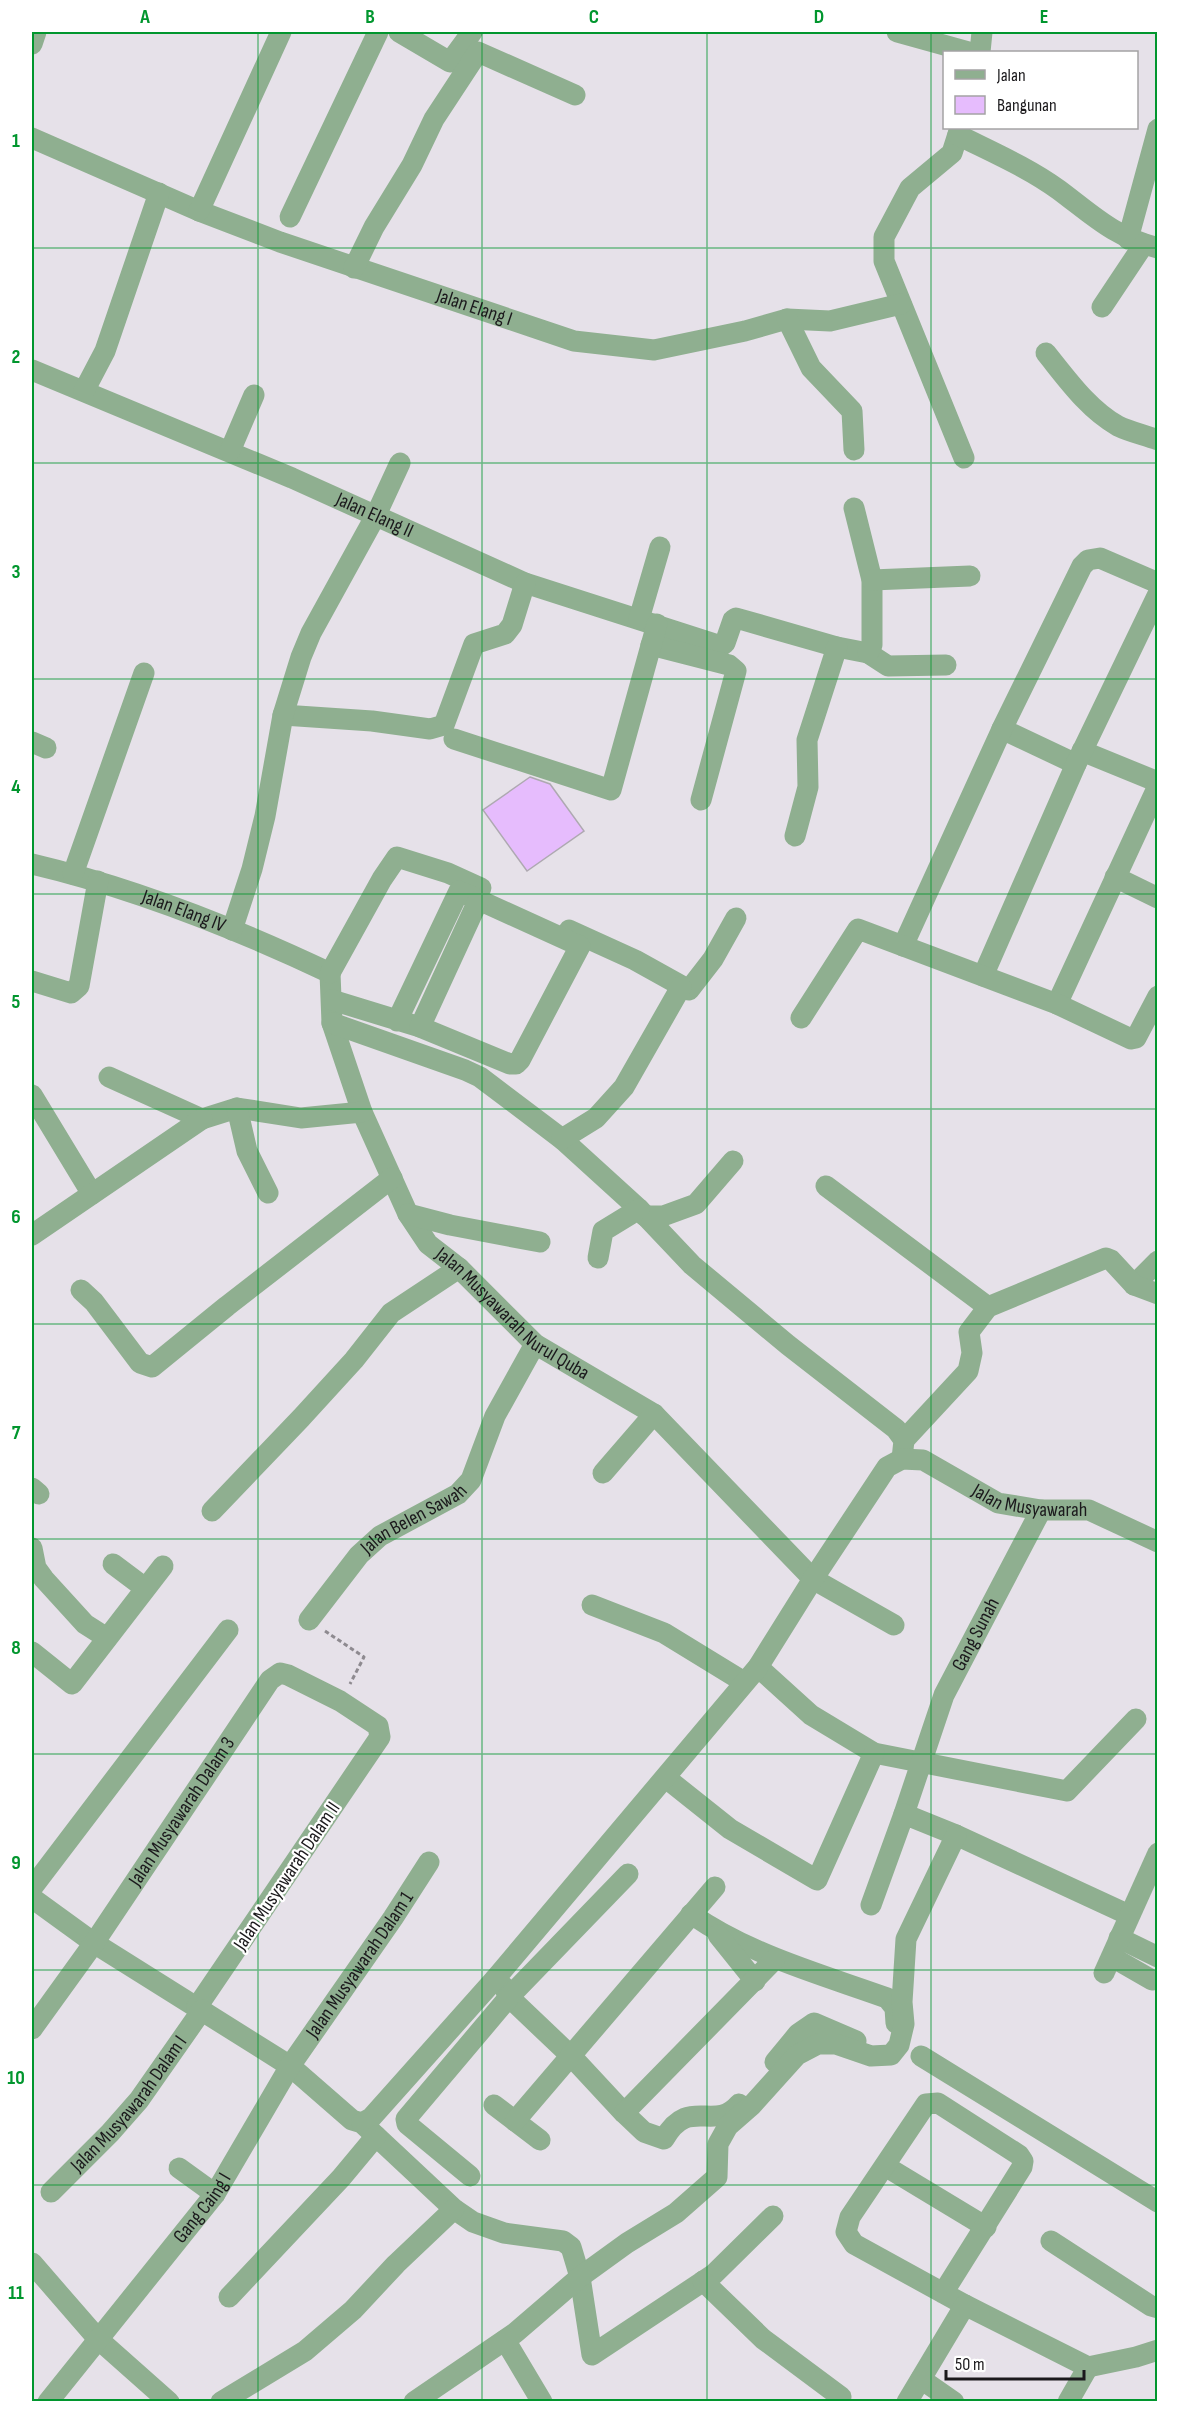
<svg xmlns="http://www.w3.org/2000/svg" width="1189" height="2433" font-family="'Sofia Sans Condensed',sans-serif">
<rect width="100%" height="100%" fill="#e6e1e9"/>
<path fill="#e6bcfd" stroke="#aea9b1" stroke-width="1.5" d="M530,777L550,784L584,831L527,871L483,810Z"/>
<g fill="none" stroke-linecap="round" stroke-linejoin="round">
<path stroke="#8e8a90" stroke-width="3" stroke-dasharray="4.5 3" stroke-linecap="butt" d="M325,1631L364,1657L350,1684"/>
<g stroke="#8faf90" stroke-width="21">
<path d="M399,32L450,62L472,32"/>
<path d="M897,32L969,52"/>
<path d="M32,44L36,32"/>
<path d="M980,52L982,32"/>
<path d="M960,128L952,153L910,188L884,237V261L964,458"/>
<path d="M958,135C992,152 1029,168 1059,190C1095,217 1113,236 1158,248"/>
<path id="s1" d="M32,138L199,211L280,242L574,341L654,350L745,331L787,319L830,321L901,304"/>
<path d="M199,211L281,32"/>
<path d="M290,217L378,32"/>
<path d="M1128,239L1158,129"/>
<path d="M354,268L374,227L412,165L434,119L478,52L575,95"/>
<path d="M1102,307L1144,244"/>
<path d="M787,319L811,368L852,411L854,450"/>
<path d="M1046,353C1067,379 1088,409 1118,426C1130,432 1145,435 1158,440"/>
<path id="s2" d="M32,370L292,478L525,583L721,646L725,643L733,620L736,618L837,647L868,653L888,666L946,665"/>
<path d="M84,391L105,351L159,193"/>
<path d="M230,451L254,395"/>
<path d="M854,508L872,580V645L868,653"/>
<path d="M872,580L970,576"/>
<path d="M639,619L660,547"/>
<path d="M651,645L729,665L736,671L701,800"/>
<path d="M283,715L372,721L430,729L444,725L474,644L505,634L512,625L525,583"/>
<path d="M1002,729L1076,764"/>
<path d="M454,739L611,790L657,624"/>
<path d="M32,742L46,748"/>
<path d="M1082,751L1158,782"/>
<path d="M795,836L808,787L807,740L837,647"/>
<path id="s3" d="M32,864C134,888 235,928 330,973"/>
<path d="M73,874L144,673"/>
<path d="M1115,877L1158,898"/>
<path d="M232,930L252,869L265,816L283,715L301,657L311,633L376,515L400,463"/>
<path d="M569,930L635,960L689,990L713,959L736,918"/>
<path d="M903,946L1002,729L1082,566L1088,560L1100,558L1158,583"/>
<path id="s4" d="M330,973L332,1023L362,1112L408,1214L428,1244L459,1268L535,1344L654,1414L813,1579L894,1625"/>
<path d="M330,973L382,879L397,857L448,873L481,888"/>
<path d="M983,976L1076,764L1158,594"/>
<path d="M32,981L71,993L79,986L98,881"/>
<path d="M332,1000L420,1027L510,1064H516L520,1060L580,946L459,891L397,1021"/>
<path d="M1057,1004L1158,786"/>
<path d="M801,1018L858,929L1057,1004L1131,1039L1136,1038L1158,996"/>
<path d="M332,1023L465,1070L480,1077L562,1139L639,1209L692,1265L788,1345L896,1429L904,1440L902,1459"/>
<path d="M420,1027L478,901"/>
<path d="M109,1077L202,1119L237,1108L301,1118L362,1112"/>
<path d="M32,1095L92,1194"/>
<path d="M237,1108L247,1151L268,1193"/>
<path d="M562,1139L596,1118L624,1087L681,987"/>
<path d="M826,1186L988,1307"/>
<path d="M408,1214L450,1225L540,1242"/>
<path d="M645,1216H663L696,1204L733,1161"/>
<path d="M32,1235L202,1119"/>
<path d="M598,1258L603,1231L639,1209"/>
<path d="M1134,1285L1158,1261"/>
<path d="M81,1290L94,1302L140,1363L152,1367L227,1306L392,1178"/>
<path d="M904,1440L968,1371L972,1353L969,1332L988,1307L1106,1258L1111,1260L1134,1285L1158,1294"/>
<path d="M603,1473L654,1414"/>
<path d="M32,1488L39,1494"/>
<path d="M212,1511L301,1418L354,1360L391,1313L459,1268"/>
<path d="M32,1548L36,1568L44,1579L85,1624L107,1638"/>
<path d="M113,1564L145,1588"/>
<path d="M592,1605L664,1633L744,1682"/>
<path id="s5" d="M309,1620L359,1555L380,1536L458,1494L471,1480L495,1416L535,1344"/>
<path d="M32,1652L72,1684L163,1566"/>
<path d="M758,1667L811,1715L874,1753L1067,1791L1136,1719"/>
<path d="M666,1778L730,1829L817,1880L874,1753"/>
<path id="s6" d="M904,1814L944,1695L1041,1510"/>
<path d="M32,1888L228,1630"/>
<path d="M32,1898L94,1943L290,2066L352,2120L362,2123L454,2209L473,2222L504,2233L563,2241L571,2247L580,2277L592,2355L714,2274L773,2216"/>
<path d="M871,1905L904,1814L956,1835L1129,1915"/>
<path d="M691,1914C750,1955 820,1974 887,1998L895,2008L896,2023"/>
<path d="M718,1935L755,1981"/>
<path d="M1119,1938L1158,1957"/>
<path d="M1112,1957L1152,1980"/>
<path d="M1104,1973L1158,1853"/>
<path d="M495,1979L504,1987L509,1997L572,2057L624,2113L644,2132L664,2139C689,2095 714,2133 739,2104"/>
<path id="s7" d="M32,2029L94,1943L270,1680L280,1673L288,1675L340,1701L378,1726L380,1737L197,2007"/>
<path d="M921,2056L1158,2202"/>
<path d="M775,2062L798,2034L814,2023L856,2041"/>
<path d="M494,2105L540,2140"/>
<path d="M624,2113L775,1959"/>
<path d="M515,2121L715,1887"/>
<path id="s8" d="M362,2123L371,2118L495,1979L758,1667L813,1579L887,1467L902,1459L923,1460L998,1503L1041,1510H1089L1158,1542"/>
<path d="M885,2166L986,2227"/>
<path d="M179,2168L215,2194"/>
<path d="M470,2176L407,2124L406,2119L509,1997L628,1874"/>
<path id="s9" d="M51,2192L110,2133L139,2100L202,2010"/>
<path d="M1051,2241L1151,2306L1158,2308"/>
<path d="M32,2263L98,2339L169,2402"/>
<path d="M703,2281L763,2339L841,2397"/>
<path d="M943,2293L1022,2167L1023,2161L1019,2155L938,2103L926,2104L850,2217L846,2232L854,2244L965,2305"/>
<path d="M229,2297L341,2178L376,2136"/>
<path d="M505,2340L542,2402"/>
<path d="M921,2379L954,2402"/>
<path id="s10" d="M48,2402L215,2194L290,2066L393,1918L429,1862"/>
<path d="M221,2402L305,2351L353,2310L396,2264L454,2209"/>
<path d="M414,2402L515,2333L580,2277L627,2243L676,2213L717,2177L718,2144L728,2126L752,2105L797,2055L818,2044H836L871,2056L891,2055L899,2045L904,2024L902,2002L906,1939L956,1835"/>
<path d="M907,2402L965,2305L1088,2367L1136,2357L1158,2350"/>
<path d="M1068,2402L1088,2367"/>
</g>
</g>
<path fill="none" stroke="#01962e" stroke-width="1.5" stroke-opacity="0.55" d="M258,32V2402M482,32V2402M707,32V2402M931,32V2402M32,248H1158M32,463H1158M32,679H1158M32,894H1158M32,1109H1158M32,1324H1158M32,1539H1158M32,1754H1158M32,1970H1158M32,2185H1158"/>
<g text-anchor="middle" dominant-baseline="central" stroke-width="4.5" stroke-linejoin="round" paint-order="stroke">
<g font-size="20" fill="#1b191c" stroke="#fff">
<text stroke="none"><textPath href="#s1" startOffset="474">Jalan Elang I</textPath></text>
<text stroke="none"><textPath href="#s2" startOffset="372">Jalan Elang II</textPath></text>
<text stroke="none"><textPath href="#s3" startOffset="159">Jalan Elang IV</textPath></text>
<text stroke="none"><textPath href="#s4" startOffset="402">Jalan Musyawarah Nurul Quba</textPath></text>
<text stroke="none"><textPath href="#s8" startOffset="998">Jalan Musyawarah</textPath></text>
<text stroke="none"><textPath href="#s5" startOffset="148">Jalan Belen Sawah</textPath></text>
<text stroke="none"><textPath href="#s6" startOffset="194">Gang Sunah</textPath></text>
<text stroke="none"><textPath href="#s7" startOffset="264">Jalan Musyawarah Dalam 3</textPath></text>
<text transform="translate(287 1876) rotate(-56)">Jalan Musyawarah Dalam II</text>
<text stroke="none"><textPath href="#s10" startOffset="538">Jalan Musyawarah Dalam 1</textPath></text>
<text stroke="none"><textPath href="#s9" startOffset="118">Jalan Musyawarah Dalam I</textPath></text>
<text stroke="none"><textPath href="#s10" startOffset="248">Gang Caing I</textPath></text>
</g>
</g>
<rect width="1189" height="2433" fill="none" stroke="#ffffff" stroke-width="66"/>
<rect x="943" y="51" width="195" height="78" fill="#ffffff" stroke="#a4a3a4" stroke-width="1.5"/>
<rect x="955" y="70" width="30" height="9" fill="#8faf90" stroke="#a4a3a4" stroke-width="1.5"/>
<text x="997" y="81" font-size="18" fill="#1b191c">Jalan</text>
<rect x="955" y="96" width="30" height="18" fill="#e6bcfd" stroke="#a4a3a4" stroke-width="1.5"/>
<text x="997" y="111" font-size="18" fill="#1b191c">Bangunan</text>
<path d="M946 2370v9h138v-9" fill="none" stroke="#1b191c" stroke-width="3"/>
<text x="955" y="2370" font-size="18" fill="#1b191c" stroke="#ffffff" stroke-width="4.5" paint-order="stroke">50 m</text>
<rect x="33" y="33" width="1123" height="2367" fill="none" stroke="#01962e" stroke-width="2"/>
<g font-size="20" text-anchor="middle" font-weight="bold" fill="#01962e">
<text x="145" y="23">A</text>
<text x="370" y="23">B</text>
<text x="594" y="23">C</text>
<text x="819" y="23">D</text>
<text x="1044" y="23">E</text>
<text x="16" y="147">1</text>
<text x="16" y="363">2</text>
<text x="16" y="578">3</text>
<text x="16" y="793">4</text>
<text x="16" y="1008">5</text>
<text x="16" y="1223">6</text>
<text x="16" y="1439">7</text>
<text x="16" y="1654">8</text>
<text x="16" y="1869">9</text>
<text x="16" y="2084">10</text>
<text x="16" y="2299">11</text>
</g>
</svg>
